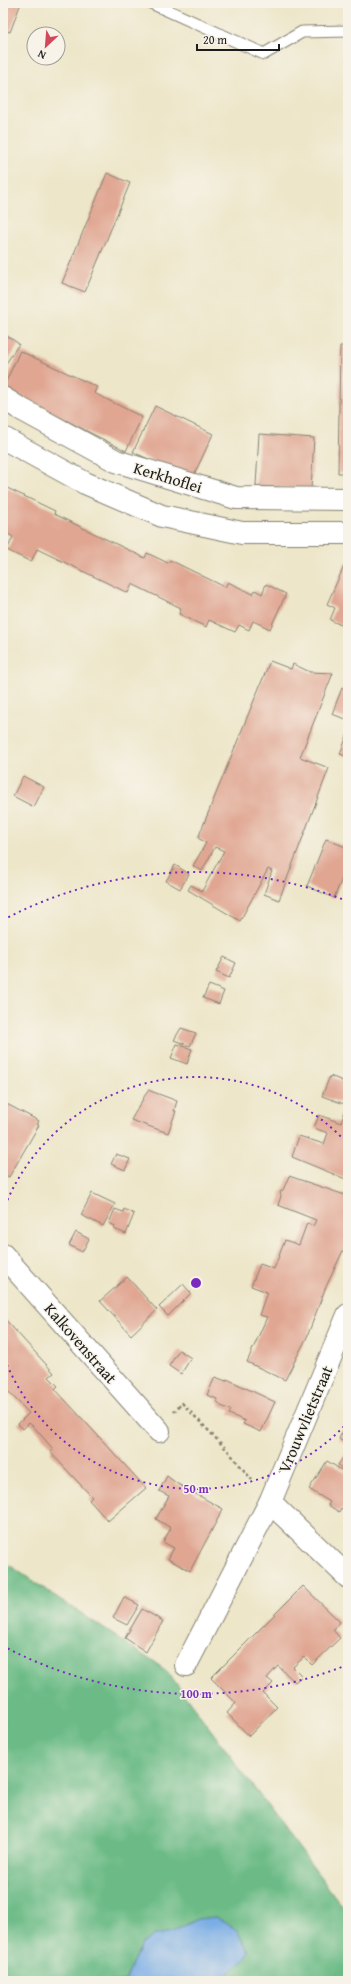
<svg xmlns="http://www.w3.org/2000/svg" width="351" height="1984" font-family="'Gentium Book Plus',serif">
<rect width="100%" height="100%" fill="#f7f3e8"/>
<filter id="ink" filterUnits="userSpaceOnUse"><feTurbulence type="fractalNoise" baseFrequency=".025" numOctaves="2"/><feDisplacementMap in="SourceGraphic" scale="8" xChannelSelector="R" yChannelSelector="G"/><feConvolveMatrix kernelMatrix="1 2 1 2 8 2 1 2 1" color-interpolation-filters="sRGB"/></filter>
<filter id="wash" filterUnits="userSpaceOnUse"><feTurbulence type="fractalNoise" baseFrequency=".012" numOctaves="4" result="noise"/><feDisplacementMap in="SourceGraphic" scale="16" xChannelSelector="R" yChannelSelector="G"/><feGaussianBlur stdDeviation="0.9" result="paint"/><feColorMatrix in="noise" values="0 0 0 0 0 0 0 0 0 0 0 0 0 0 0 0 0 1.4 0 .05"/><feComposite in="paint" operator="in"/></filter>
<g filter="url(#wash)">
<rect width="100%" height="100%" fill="#ede6c9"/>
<path fill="#6cbb86" stroke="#446c51" d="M3,1561L167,1671L348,1914V1981H3Z"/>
<path fill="#78ace5" stroke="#4a6480" d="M216,1917L237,1930L249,1952L244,1960L220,1981H125L141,1944L155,1935L172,1932L198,1919Z"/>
<g id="blocks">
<g fill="#e0a692">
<path d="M3,3H21L10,32L3,30Z"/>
<path d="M107,173L130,183L85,292L62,283Z"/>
<path d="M3,333L19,344L3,368Z"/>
<path d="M340,346H348V473H338Z"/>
<path d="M20,351L97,387L94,393L142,417L126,451L3,388Z"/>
<path d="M155,406L213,434L192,479L133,452Z"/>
<path d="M259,434L314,438L311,489L256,486Z"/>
<path d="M5,487L55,511L54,514L145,558L147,553L168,563L170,560L225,587L228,582L253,594L255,590L262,594L266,584L286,594L270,629L253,621L249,630L239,625L235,632L209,620L206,627L179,614L181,608L132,584L128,593L37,549L31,562L7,550L13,537L3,531V490Z"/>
<path d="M346,562L348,563V610L341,625L330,620L335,608L327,604Z"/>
<path d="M270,661L291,669L293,664L310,672L333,673L300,757L329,768L279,900L264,894L272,871L268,869L240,921L188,890L191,885L202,891L224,851L215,847L202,871L193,866L206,843L198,838Z"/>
<path d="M342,688L348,691V720L332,714Z"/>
<path d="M348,733V757L340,754Z"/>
<path d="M23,776L44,787L34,807L13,796Z"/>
<path d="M326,839L348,848V864L334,898L307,886Z"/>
<path d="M175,865L189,874L180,889L166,881Z"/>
<path d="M224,957L236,963L229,978L216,972Z"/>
<path d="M209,985L224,991L219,1004L203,998Z"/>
<path d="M181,1028L196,1033L190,1046L174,1040Z"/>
<path d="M177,1044L192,1049L187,1064L171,1058Z"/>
<path d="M330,1076L348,1083V1180L292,1157L299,1136L324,1144L328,1133L314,1128L319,1115L341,1123L347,1105L322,1096Z"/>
<path d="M148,1090L177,1101L174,1111H176L168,1133L131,1120Z"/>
<path d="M3,1102L39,1121L37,1124L39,1125L9,1177L3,1174Z"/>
<path d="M116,1154L130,1159L125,1170L111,1164Z"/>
<path d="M289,1176L348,1196V1240L325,1289L307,1337L285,1380L247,1362L267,1317L259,1315L267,1292L251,1286L260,1264L274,1269L285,1240L299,1245L307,1223L313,1226L316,1220L278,1205L281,1196L280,1192L283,1190Z"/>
<path d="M92,1193L115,1204L103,1226L81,1215Z"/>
<path d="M115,1209L123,1212L124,1209L134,1214L126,1234L114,1229L115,1226L109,1223Z"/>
<path d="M76,1232L89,1239L82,1252L69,1245Z"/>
<path d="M127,1277L157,1310L131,1335L100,1301Z"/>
<path d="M183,1284L191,1293L168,1316L159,1307Z"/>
<path d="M3,1317L54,1373L49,1377L58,1386L55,1389L146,1488L108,1521L89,1500L92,1497L50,1452L53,1449L34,1427L29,1423L23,1429L18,1424L29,1413L3,1386Z"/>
<path d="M179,1350L191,1358L181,1374L169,1366Z"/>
<path d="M215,1377L226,1381L227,1379L275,1402L261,1432L243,1424L245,1421L229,1414L231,1410L221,1406L217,1401V1399L207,1395Z"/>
<path d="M348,1420V1445L339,1439Z"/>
<path d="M346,1453L348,1454V1472L338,1465Z"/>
<path d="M327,1461L348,1474V1513L341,1508L339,1512L328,1505L330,1502L309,1489Z"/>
<path d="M167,1476L176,1483L223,1509L190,1571L168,1559L174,1548L163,1542L171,1528L156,1519L169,1496L159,1491Z"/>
<path d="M303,1586L340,1622L333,1630L340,1638L312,1665L304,1657L293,1667L302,1676L295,1682L278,1666L267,1678L273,1683L263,1693L277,1707L249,1736L227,1713L236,1703L211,1678Z"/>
<path d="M124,1597L139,1605L127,1625L113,1618Z"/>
<path d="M142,1609L163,1621L146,1652L125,1638Z"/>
</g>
</g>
</g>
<g filter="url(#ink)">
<use href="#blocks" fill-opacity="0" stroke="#848172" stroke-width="1"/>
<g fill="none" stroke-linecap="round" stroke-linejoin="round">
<g stroke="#848172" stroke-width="13">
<path id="service" d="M151,3L264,54L302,32L348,31"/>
</g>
<g stroke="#848172" stroke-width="24">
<g id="minor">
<path d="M3,398L19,408L116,461L236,498L348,499"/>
<path d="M3,438L85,483L162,516L242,533H348"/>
<path d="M3,1255L159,1431"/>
<path d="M270,1502L348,1577"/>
<path d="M186,1665L270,1502L348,1315"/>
</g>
</g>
<path stroke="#848172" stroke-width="2.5" stroke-dasharray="3 3" stroke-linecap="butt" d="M174,1412L182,1403L228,1451L252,1480"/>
<use href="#service" stroke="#fff" stroke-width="11"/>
<use href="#minor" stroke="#fff" stroke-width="22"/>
</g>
</g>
<g fill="none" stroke="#7b2cbf" stroke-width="2" stroke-dasharray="2 4">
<path d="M348 1422A206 206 0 0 1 3 1355M3 1211A206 206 0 0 1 348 1144"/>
<path d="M347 1665A411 411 0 0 1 3 1646M3 920A411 411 0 0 1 347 901"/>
</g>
<g text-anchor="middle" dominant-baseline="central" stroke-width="3" stroke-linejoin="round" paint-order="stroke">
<g font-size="16" fill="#1c1c1c" stroke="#f7f3e8">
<text transform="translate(168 477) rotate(17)">Kerkhoflei</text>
<text transform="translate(81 1343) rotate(49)">Kalkovenstraat</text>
<text transform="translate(305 1419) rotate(-67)">Vrouwvlietstraat</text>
</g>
</g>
<circle cx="196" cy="1283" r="6" fill="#7b2cbf" stroke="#f7f3e8" stroke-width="2"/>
<g font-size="12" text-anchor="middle" font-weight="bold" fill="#7b2cbf" stroke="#f7f3e8" stroke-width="3" stroke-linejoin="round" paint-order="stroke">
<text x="196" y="1493">50 m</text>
<text x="196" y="1698">100 m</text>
</g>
<rect width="351" height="1984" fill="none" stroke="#f7f3e8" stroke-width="16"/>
<g transform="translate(46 46) rotate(206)"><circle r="19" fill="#f7f3e8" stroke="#9f9d96"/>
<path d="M0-3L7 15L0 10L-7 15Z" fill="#d1495b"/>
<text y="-6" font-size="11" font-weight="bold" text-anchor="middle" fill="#1c1c1c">N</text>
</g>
<path d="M197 44v6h82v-6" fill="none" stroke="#1c1c1c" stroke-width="2"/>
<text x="203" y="44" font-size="12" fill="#1c1c1c" stroke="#f7f3e8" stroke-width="3" paint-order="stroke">20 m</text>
</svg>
